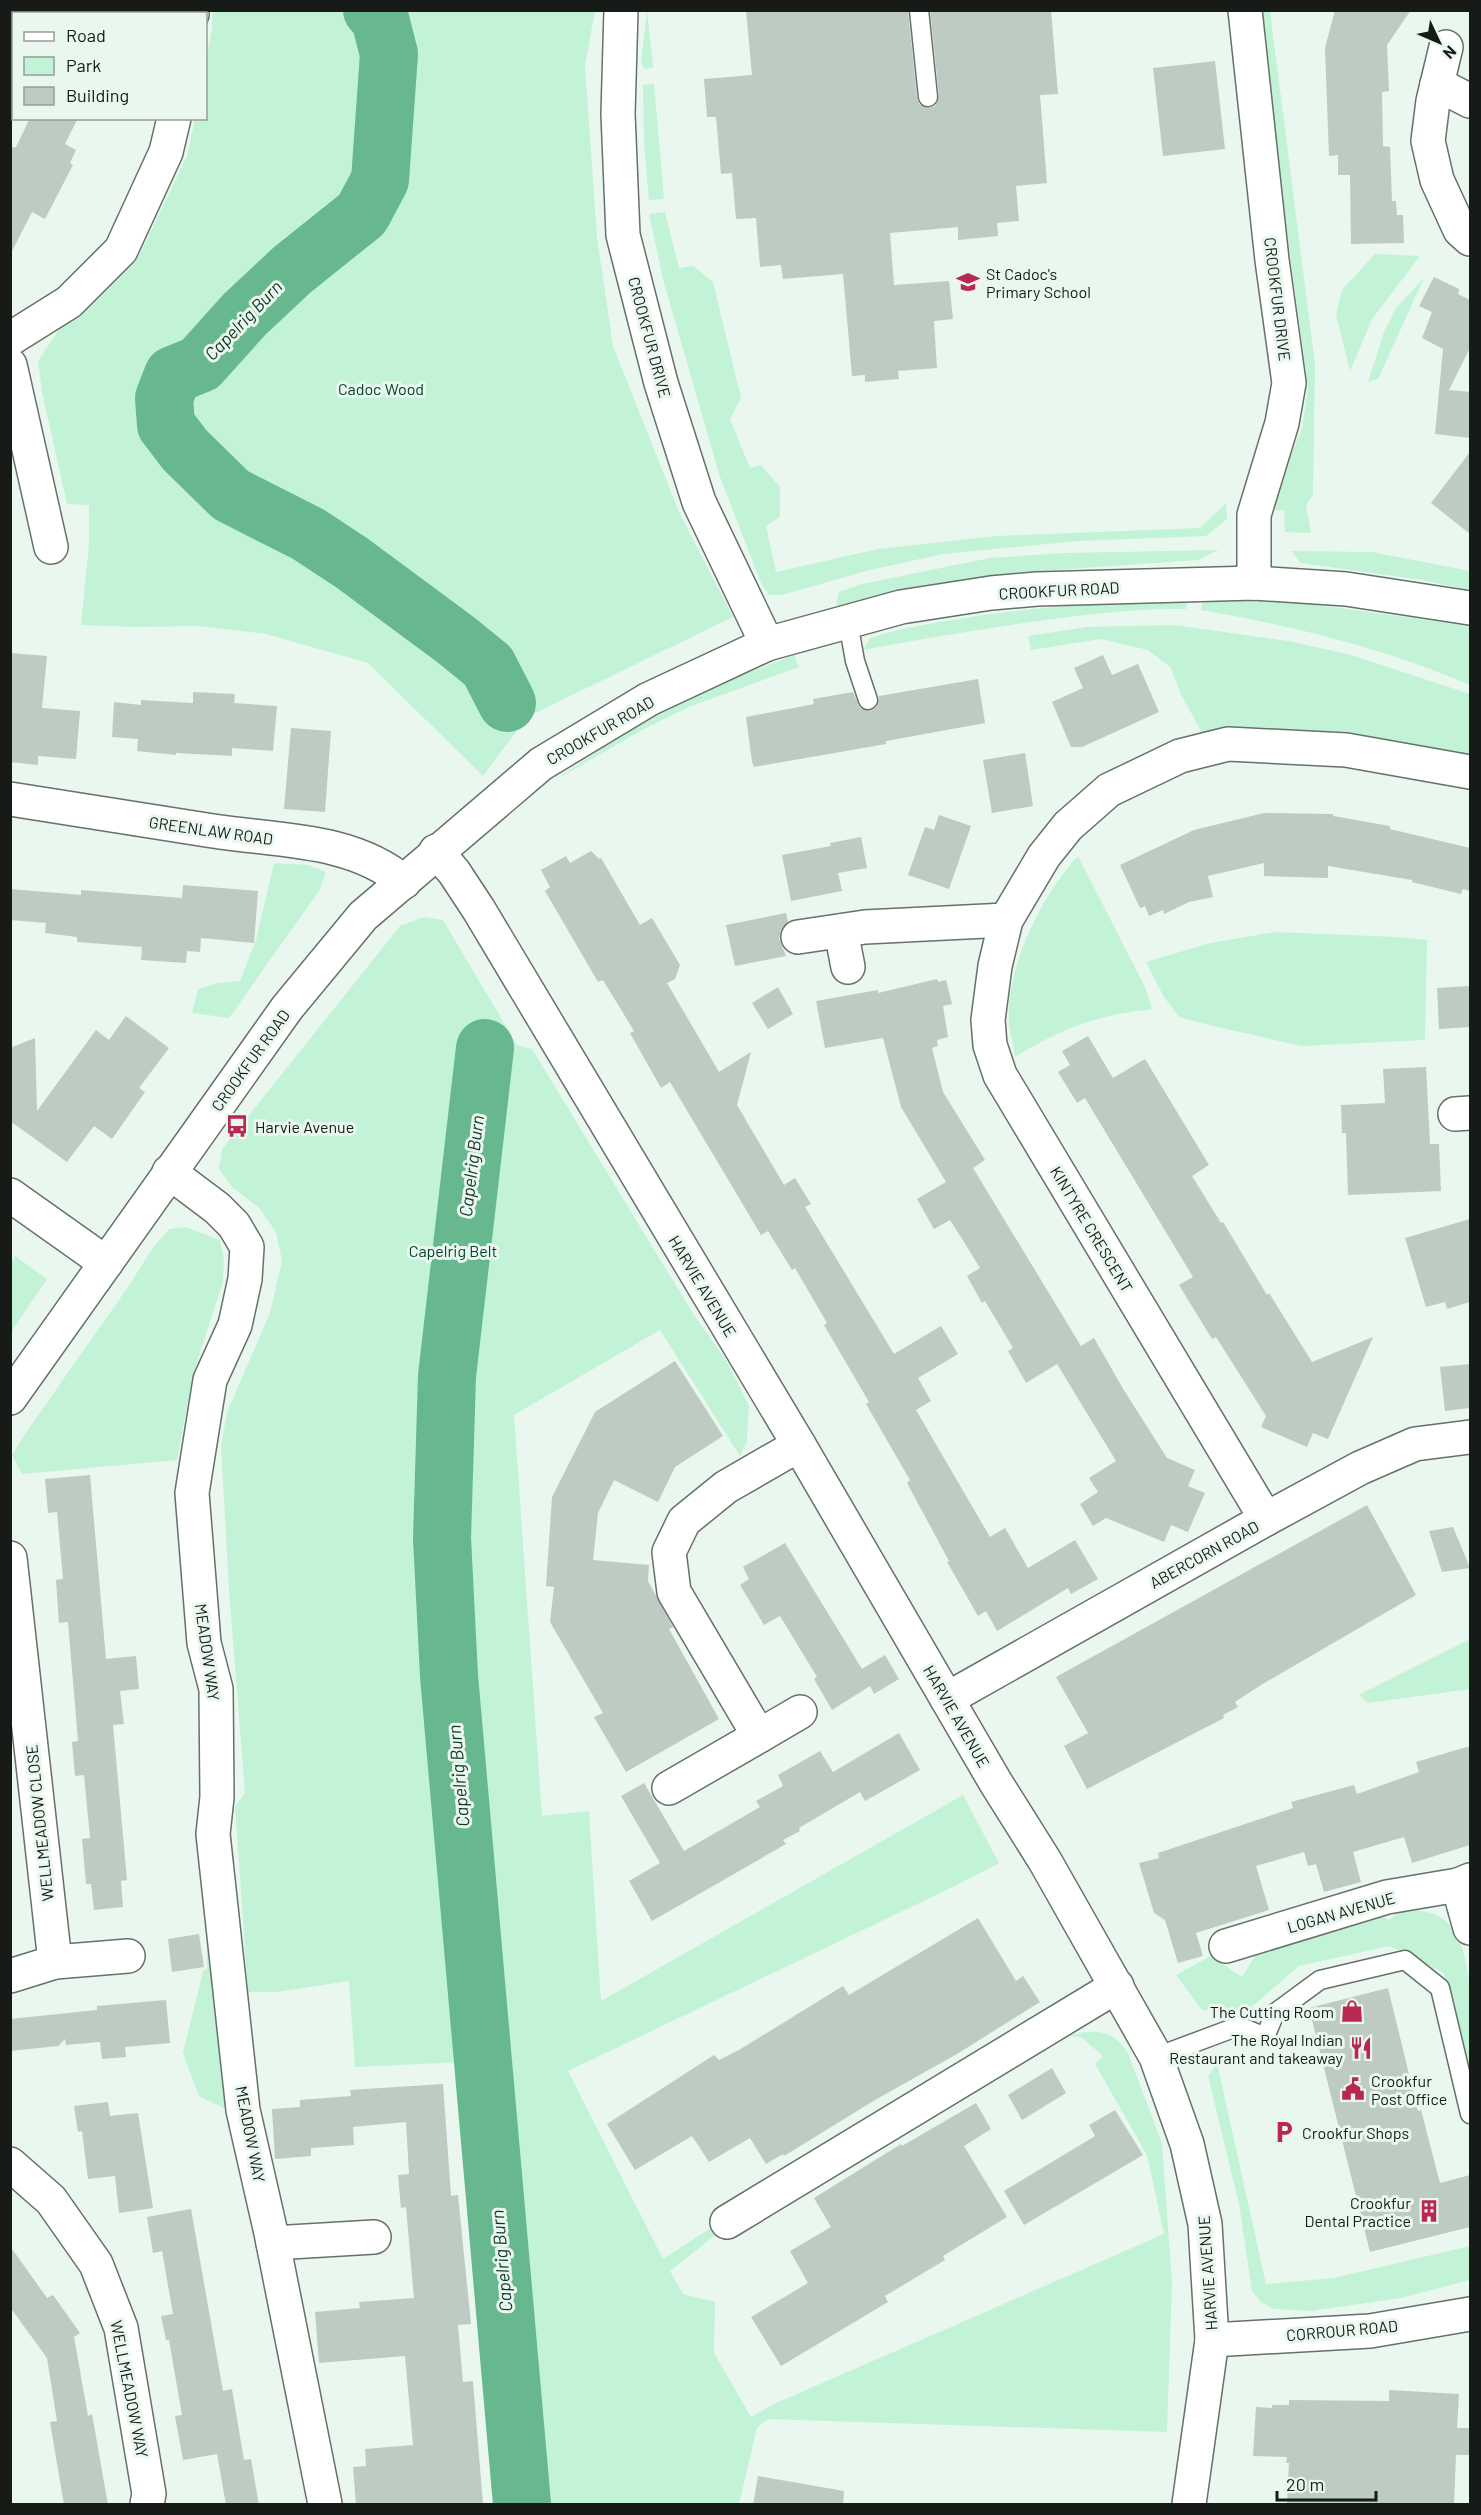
<svg xmlns="http://www.w3.org/2000/svg" width="1481" height="2515" font-family="Barlow,sans-serif">
<rect width="100%" height="100%" fill="#e9f7ef"/>
<g fill="#c2f3d7">
<path d="M212,11H595L585,66L597,237L613,346L679,512L733,617L527,717L483,776L368,663L266,634L199,626L135,627L81,625L89,544V505L67,504L42,392L38,361L58,331L139,256L187,156L195,119L206,118V62L212,28Z"/>
<path d="M647,11L653,67L645,69L641,62Z"/>
<path d="M1257,11H1270L1315,365L1313,495L1306,505L1311,533L1285,532L1284,510H1275L1282,475L1302,429L1308,387Z"/>
<path d="M654,84L664,199L649,200L644,142L643,85Z"/>
<path d="M665,212L679,268L693,266L713,282L741,398L730,419L750,468L761,465L780,487V517L766,526L776,572L878,549L997,536L1200,528L1226,503L1227,519L1206,536L1078,541L943,554L870,570L782,595H769L761,583L720,477L664,283L649,214Z"/>
<path d="M1375,254L1420,256L1372,319L1350,371L1336,315L1342,290Z"/>
<path d="M1424,278L1378,379L1368,382L1384,332L1397,307Z"/>
<path d="M1219,550L1198,560L1041,571L949,582L836,606L839,592L862,584L990,558L1065,553Z"/>
<path d="M1291,551L1372,552L1470,571V590L1422,580L1301,563Z"/>
<path d="M1188,600L1186,609C1128,608 1074,616 1017,624C965,632 915,640 863,650L870,638C901,628 932,623 964,618C1039,606 1113,602 1188,600Z"/>
<path d="M1214,600L1296,602L1470,626V685C1384,648 1294,626 1201,610L1202,603Z"/>
<path d="M1174,625L1288,641L1351,655L1470,694V761L1235,733H1202L1181,694L1170,667L1148,650L1101,639L1031,650L1028,636L1087,627Z"/>
<path d="M794,655L799,667L691,706L642,730L552,782L637,725L705,690Z"/>
<path d="M1078,856L1146,989L1152,1009C1094,1016 1065,1027 1015,1057C1014,1046 1010,1035 1009,1025C1005,969 1041,896 1078,856Z"/>
<path d="M274,863L309,865L326,872L319,891L229,1018L192,1013L198,989L218,983L240,981L256,940Z"/>
<path d="M424,917L443,920L517,1045L532,1049L692,1312L727,1362L749,1406L747,1441L740,1456L660,1330L514,1415L542,1816L589,1811L601,2001L963,1795L999,1863L955,1886L568,2071L663,2259L722,2221L727,2226L670,2271L683,2294L715,2302L714,2353L751,2417L774,2404L1164,2234L1147,2155L1095,2064L1103,2056L1081,2037L1067,2036C1093,2030 1109,2027 1127,2051L1162,2143L1172,2283L1167,2432L768,2419L757,2428L739,2504H505L484,2203L463,2062L355,2067L349,1981L276,1992H248L235,1807L245,1793L229,1590L221,1446L227,1412L270,1313L282,1261L276,1232L259,1208L232,1187L219,1169L222,1149L400,926Z"/>
<path d="M1275,932L1397,937L1427,940L1425,1040L1301,1046L1205,1024L1179,1017L1164,997L1146,962L1210,943Z"/>
<path d="M186,1227L220,1240L224,1260L223,1282L193,1374L177,1460L22,1474L12,1455L25,1434L128,1287L152,1249L169,1229Z"/>
<path d="M15,1256L47,1279L11,1332V1263Z"/>
<path d="M1470,1639V1689L1368,1703L1359,1695Z"/>
<path d="M1402,1908C1412,1910 1428,1911 1438,1916C1479,1937 1470,2030 1470,2069L1444,1973L1390,1946L1299,1966L1246,2012L1202,2010L1176,1975L1211,1956L1242,1977L1261,1946L1381,1916L1389,1920Z"/>
<path d="M207,1939L228,2110L199,2096L183,2053L203,1971L207,1969Z"/>
<path d="M1217,2063L1266,2284L1334,2278L1470,2246V2280L1401,2298L1310,2311L1274,2309L1261,2302L1252,2291L1239,2204L1208,2076Z"/>
</g>
<g fill="none" stroke-linecap="round" stroke-linejoin="round">
<g stroke="#67b88e" stroke-width="58">
<path d="M372,10L380,19L389,54L380,180L362,214L292,270L245,314L200,364L173,375L164,398L166,425L185,450L231,495L308,534L352,563L456,640L488,666L507,703"/>
<path d="M485,1048L447,1376L442,1538L449,1676L522,2504"/>
</g>
</g>
<g fill="#becbc3">
<path d="M746,10H908L917,98L919,104L929,108L935,106L939,96L930,10H1051L1058,94L1040,95L1047,183L1016,186L1019,221L997,223L998,236L958,240V227L890,233L894,285L949,281L953,319L934,321L937,368L898,371L899,379L865,382V375L852,376L843,274L783,279L781,265L760,267L756,218L736,219L732,173L721,174L716,117H707L704,79L752,75Z"/>
<path d="M1335,10H1411L1387,45L1389,91L1382,92L1383,146L1390,147L1392,201H1396L1397,215H1403L1404,243L1351,244L1350,175H1338V155L1329,156L1325,48Z"/>
<path d="M1215,61L1225,149L1163,156L1153,68Z"/>
<path d="M30,118H78L65,144L76,150L70,163L73,165L45,219L32,212L10,255V148L16,147Z"/>
<path d="M1434,277L1459,289L1458,294L1470,300V348L1449,390L1470,392V438L1435,434L1443,349L1422,338L1432,312L1419,306Z"/>
<path d="M1470,452V534L1431,503Z"/>
<path d="M10,653L47,656L42,708L80,711L76,759L38,756V765L10,762Z"/>
<path d="M1103,655L1112,675L1138,664L1159,712L1082,747H1071L1052,702L1083,688L1074,668Z"/>
<path d="M978,679L985,723L886,741V744L754,767L752,762L746,717L814,704L813,699L853,692L860,708L871,711L877,707L879,696Z"/>
<path d="M193,692L235,694L234,703L277,706L273,751L232,748V756L176,753V755L137,751L138,739L112,737L114,702L141,705V700L193,703Z"/>
<path d="M291,728L331,731L325,812L284,809Z"/>
<path d="M1025,753L1033,806L992,813L983,760Z"/>
<path d="M1264,813L1333,814V816L1390,826V829L1470,848V891L1463,889L1461,894L1412,882V880L1328,866V878L1264,876V863L1208,876L1213,897L1189,902L1164,914L1163,910L1149,916L1145,906L1140,908L1120,865L1194,830Z"/>
<path d="M939,815L971,826L949,889L908,875L925,827L934,830Z"/>
<path d="M861,837L867,868L838,873L842,891L791,901L782,855L831,846L830,843Z"/>
<path d="M591,851L599,859L601,858L640,925L652,918L680,965L675,979L667,983L719,1072L751,1052L737,1105L784,1185L795,1178L811,1204L805,1207L894,1354L941,1326L958,1354L918,1378L931,1401L916,1410L990,1537L1005,1528L1028,1568L1075,1540L1098,1579L1071,1594L1068,1588L997,1631L986,1611L978,1616L947,1562L949,1561L907,1483L910,1480L866,1404L869,1402L824,1325L827,1323L795,1268L792,1270L768,1231L761,1235L670,1082L661,1088L630,1033L634,1031L603,980L598,982L545,891L550,887L541,870L566,856L570,863Z"/>
<path d="M183,885L258,891L254,943L201,938L200,952L187,951L186,963L141,960L142,947L77,942V937L45,933L46,923L10,920V889L81,895V890L182,898Z"/>
<path d="M786,913L788,922L781,930L779,939L786,956L735,966L726,925Z"/>
<path d="M937,979L938,982L946,980L952,1004L943,1006L948,1037L937,1040L938,1046L932,1048L943,1092L985,1160L973,1168L1081,1346L1094,1338L1125,1392L1167,1458L1195,1470L1188,1486L1205,1493L1188,1532L1171,1525L1164,1542L1106,1518L1093,1526L1080,1504L1098,1492L1089,1478L1116,1461L1057,1364L1026,1383L1008,1351L1013,1348L985,1301L982,1303L967,1276L980,1268L964,1242L950,1220L934,1229L917,1199L946,1182L901,1107L883,1038L825,1048L816,1001L878,990V993Z"/>
<path d="M1470,986V1027L1439,1029L1437,988Z"/>
<path d="M778,987L793,1014L768,1029L752,1003Z"/>
<path d="M126,1016L169,1048L139,1088L145,1092L112,1139L94,1126L67,1162L10,1121V1048L35,1038L37,1111L96,1030L109,1040Z"/>
<path d="M1088,1036L1113,1078L1145,1059L1209,1165L1192,1176L1221,1223L1223,1222L1267,1295L1269,1293L1312,1362L1373,1337L1328,1439L1313,1433L1307,1447L1261,1427L1266,1416L1216,1337L1212,1339L1179,1285L1193,1277L1085,1098L1077,1103L1058,1072L1070,1065L1062,1051Z"/>
<path d="M1426,1067L1430,1144H1439L1441,1191L1348,1195L1346,1133H1342L1341,1105L1385,1103L1383,1069Z"/>
<path d="M1470,1219V1302L1447,1309L1445,1302L1426,1307L1405,1238Z"/>
<path d="M675,1361L723,1436L675,1467L658,1502L614,1480L598,1513L593,1560L649,1565L648,1581L673,1627L669,1629L719,1719L626,1772L594,1717L603,1713L550,1622L554,1587L546,1586L552,1497L595,1412Z"/>
<path d="M1470,1364V1408L1445,1411L1440,1367Z"/>
<path d="M90,1475L106,1659L136,1656L139,1689L120,1691L124,1724L113,1725L127,1880L121,1881L123,1907L94,1910L91,1884H86L82,1839L90,1838L84,1775L75,1776L72,1742L78,1741L68,1622L59,1623L56,1580L63,1579L57,1512L48,1513L45,1479Z"/>
<path d="M1367,1505L1416,1595L1261,1685L1235,1702L1238,1707L1223,1715L1224,1718L1087,1789L1064,1746L1088,1733L1056,1677Z"/>
<path d="M1453,1527L1470,1568L1442,1572L1429,1531Z"/>
<path d="M785,1543L862,1669L885,1655L899,1679L874,1694L870,1686L832,1710L814,1679L817,1677L780,1616L764,1625L740,1585L749,1579L743,1567Z"/>
<path d="M899,1733L920,1770L865,1801L860,1792L799,1828L800,1831L783,1840L786,1844L652,1921L629,1881L660,1863L621,1796L644,1783L684,1851L760,1807L756,1801L783,1786L778,1775L820,1751L833,1772Z"/>
<path d="M1470,1746V1845L1412,1863L1404,1837L1353,1852L1361,1882L1324,1892L1316,1864L1308,1866L1304,1852L1256,1866L1269,1910L1196,1933L1203,1956L1178,1963L1165,1920L1154,1913L1139,1863L1159,1858L1158,1853L1293,1808L1291,1802L1354,1785L1357,1794L1419,1772L1416,1762Z"/>
<path d="M978,1918L1016,1981L1023,1976L1040,2002L957,2054L875,2100L784,2156L783,2154L766,2164L750,2138L709,2162L692,2136L635,2170L607,2124L714,2055L719,2060L739,2050L843,1986L849,1995Z"/>
<path d="M199,1934L204,1967L172,1972L168,1939Z"/>
<path d="M1388,1988L1418,2111L1421,2110L1440,2183L1470,2175V2227L1370,2252L1309,2008Z"/>
<path d="M166,2000L170,2043L125,2047L126,2057L102,2059L100,2042L66,2045L65,2039L58,2046L10,2051V2019L97,2010V2006Z"/>
<path d="M1052,2068L1066,2093L1022,2120L1008,2095Z"/>
<path d="M443,2084L451,2196L458,2195L471,2324L458,2325L463,2382L473,2381L483,2505H356L353,2467L366,2466L365,2449L413,2445L405,2356L319,2363L315,2312L360,2308L359,2302L414,2298L406,2207L401,2208L398,2175L409,2174L406,2122L353,2127L354,2145L311,2148V2156L275,2159L272,2109L300,2107V2100L351,2096L350,2090Z"/>
<path d="M108,2102L110,2116L138,2113L153,2208L119,2213L115,2176L88,2179L82,2131L78,2132L74,2106Z"/>
<path d="M976,2103L991,2129L964,2146L1007,2217L943,2256L945,2260L885,2296L888,2302L781,2366L751,2317L808,2283L790,2251L831,2227L814,2198L901,2144L902,2146Z"/>
<path d="M1115,2110L1143,2155L1024,2225L1004,2191L1095,2136L1089,2125Z"/>
<path d="M191,2209L223,2391L232,2389L244,2460L251,2459L259,2505H226L217,2454L183,2460L175,2416L182,2415L169,2340H166L161,2316L173,2314L162,2251L153,2253L147,2217Z"/>
<path d="M10,2246L47,2298L53,2295L80,2333L74,2337L88,2416L92,2414L108,2505H64L50,2422L57,2421L47,2358L10,2307Z"/>
<path d="M1389,2390L1459,2394L1457,2428H1470V2455H1456L1454,2505H1287L1289,2463H1286L1287,2457L1253,2456L1256,2407L1272,2408V2405H1289V2400L1389,2401Z"/>
<path d="M758,2476L844,2491L843,2505H753Z"/>
</g>
<g fill="none" stroke-linecap="round" stroke-linejoin="round">
<g stroke="#65716a" stroke-width="21">
<g id="service">
<path d="M919,10L928,97"/>
<path d="M848,622L855,661L868,700"/>
<path d="M1156,2057L1239,2026L1265,2037L1275,2013L1320,1980L1405,1960L1440,1988L1470,2114"/>
</g>
</g>
<g stroke="#65716a" stroke-width="36">
<g id="minor">
<path d="M621,10L618,114L623,235L661,383L699,502L767,644"/>
<path d="M1245,10L1272,260L1289,383L1282,423L1254,515V583"/>
<path d="M192,14V10"/>
<path d="M1446,47L1433,101L1428,141L1437,180L1460,230L1470,239"/>
<path d="M1437,84L1470,101"/>
<path d="M10,339L69,302L121,250L166,152L174,118"/>
<path d="M10,365L51,547"/>
<path d="M10,799C78,810 146,821 213,831C277,841 352,838 404,882"/>
<path d="M841,931L848,967"/>
<path d="M798,937L865,927L1006,920"/>
<path d="M1455,1114L1470,1113"/>
<path d="M169,1172L217,1208L234,1225L247,1247L245,1279L235,1325L210,1380L192,1493L204,1643L216,1689L217,1797L213,1834L243,2110L271,2233L325,2504"/>
<path d="M10,1195L106,1263"/>
<path d="M799,1445L726,1487L684,1521L669,1552L674,1592L759,1736L800,1712"/>
<path d="M1266,1519L1000,1075L990,1045L988,1020L995,966L1006,920L1044,856L1068,826L1109,790L1180,756L1228,744L1346,750L1470,772"/>
<path d="M10,1558L55,1962"/>
<path d="M947,1699L1266,1519L1360,1468L1415,1444L1470,1437"/>
<path d="M669,1788L759,1736"/>
<path d="M1458,1885L1470,1928"/>
<path d="M1226,1946L1387,1897L1458,1885L1470,1880"/>
<path d="M10,1976L55,1962L128,1956"/>
<path d="M10,2164L51,2200L96,2264L121,2328L149,2494L147,2504"/>
<path d="M727,2222L1117,1986"/>
<path d="M273,2243L374,2237"/>
<path d="M1212,2340L1370,2331L1470,2314"/>
</g>
</g>
<g stroke="#65716a" stroke-width="36">
<g id="tertiary">
<path d="M436,851L454,872L479,910L799,1445L996,1783L1045,1861L1156,2057L1187,2144L1205,2224L1212,2340L1189,2504"/>
<path d="M10,1398L287,1008L363,916L541,764L649,699L767,644L901,607L991,593L1037,589L1254,583L1346,589L1470,608"/>
</g>
</g>
<use href="#service" stroke="#fff" stroke-width="18"/>
<use href="#minor" stroke="#fff" stroke-width="33"/>
<use href="#tertiary" stroke="#fff" stroke-width="33"/>
</g>
<defs>
<g id="school-bare" transform="scale(1.8)"><path d="M0-5L7-2L0 1L-7-2ZM-4 1L0 2.5L4 1V4Q0 6-4 4Z" fill="#b82851" stroke="#e9f7ef" stroke-width="2.5" paint-order="stroke"/></g>
<g id="bus-bare" transform="scale(1.8)"><path d="M-5-6H5V4H4V6H2V4H-2V6H-4V4H-5ZM-3.5-4V0h7V-4ZM-3.5 1.2v1.5H-2V1.2ZM2 1.2v1.5H3.5V1.2Z" fill="#b82851" stroke="#e9f7ef" stroke-width="2.5" paint-order="stroke"/></g>
<g id="shop-bare" transform="scale(1.8)"><path d="M-5-2.5h2.3a2.7 3.5 0 0 1 5.4 0H5L5.5 6h-11ZM-1.5-2.5h3a1.5 2.3 0 0 0-3 0Z" fill="#b82851" stroke="#e9f7ef" stroke-width="2.5" paint-order="stroke"/></g>
<g id="restaurant-bare" transform="scale(1.8)"><path d="M-5-6h1v4h1v-4h1v4h1v-4h1v5L-1.5 .5V6h-2V.5L-5-1ZM5-6V6H3V1.5H1.5Q1.5-4 5-6Z" fill="#b82851" stroke="#e9f7ef" stroke-width="2.5" paint-order="stroke"/></g>
<g id="civic-bare" transform="scale(1.8)"><path d="M-.6-6.5H3V-4.5H.6V-3L4-1V1h2V6H-6V1h2V-1L-.6-3ZM-1.2 2.5V6h2.4V2.5Z" fill="#b82851" stroke="#e9f7ef" stroke-width="2.5" paint-order="stroke"/></g>
<g id="parking-bare" transform="scale(1.8)"><path d="M-3.5-5.5H1a3.5 3.5 0 0 1 0 7H-1V5.5H-3.5ZM-1-3.4V-.6H.8a1.4 1.4 0 0 0 0-2.8Z" fill="#b82851" stroke="#e9f7ef" stroke-width="2.5" paint-order="stroke"/></g>
<g id="building-bare" transform="scale(1.8)"><path d="M-4-6H4V6H1V3H-1V6H-4ZM-2.5-4.3h1.7v1.8h-1.7ZM.8-4.3h1.7v1.8H.8ZM-2.5-1h1.7V.8h-1.7ZM.8-1h1.7V.8H.8Z" fill="#b82851" stroke="#e9f7ef" stroke-width="2.5" paint-order="stroke"/></g>
</defs>
<g fill-rule="evenodd">
<use href="#school-bare" x="968" y="282"/>
<use href="#bus-bare" x="237" y="1126"/>
<use href="#shop-bare" x="1352" y="2011"/>
<use href="#restaurant-bare" x="1361" y="2048"/>
<use href="#civic-bare" x="1353" y="2089"/>
<use href="#parking-bare" x="1284" y="2132"/>
<use href="#building-bare" x="1429" y="2211"/>
</g>
<g text-anchor="middle" dominant-baseline="central" stroke-width="6" stroke-linejoin="round" paint-order="stroke">
<g font-size="16" fill="#161b18" stroke="#e9f7ef" text-anchor="start">
<text x="986" y="273">St Cadoc's<tspan x="986" dy="18">Primary School</tspan></text>
<text x="255" y="1126">Harvie Avenue</text>
<text x="1334" y="2011" text-anchor="end">The Cutting Room</text>
<text x="1343" y="2039" text-anchor="end">The Royal Indian<tspan x="1343" dy="18">Restaurant and takeaway</tspan></text>
<text x="1371" y="2080">Crookfur<tspan x="1371" dy="18">Post Office</tspan></text>
<text x="1302" y="2132">Crookfur Shops</text>
<text x="1411" y="2202" text-anchor="end">Crookfur<tspan x="1411" dy="18">Dental Practice</tspan></text>
</g>
<g font-size="16" fill="#161b18" stroke="#e9f7ef">
<text transform="translate(1278 299) rotate(83)">CROOKFUR DRIVE</text>
<text transform="translate(650 337) rotate(75)">CROOKFUR DRIVE</text>
<text transform="translate(1059 590) rotate(-3)">CROOKFUR ROAD</text>
<text transform="translate(600 730) rotate(-30)">CROOKFUR ROAD</text>
<text transform="translate(211 830) rotate(8)">GREENLAW ROAD</text>
<text transform="translate(250 1060) rotate(-54)">CROOKFUR ROAD</text>
<text transform="translate(1092 1229) rotate(59)">KINTYRE CRESCENT</text>
<text transform="translate(703 1286) rotate(59)">HARVIE AVENUE</text>
<text transform="translate(1204 1554) rotate(-29)">ABERCORN ROAD</text>
<text transform="translate(208 1652) rotate(82)">MEADOW WAY</text>
<text transform="translate(957 1716) rotate(60)">HARVIE AVENUE</text>
<text transform="translate(39 1823) rotate(-96)">WELLMEADOW CLOSE</text>
<text transform="translate(1341 1912) rotate(-16)">LOGAN AVENUE</text>
<text transform="translate(251 2134) rotate(79)">MEADOW WAY</text>
<text transform="translate(1207 2273) rotate(-94)">HARVIE AVENUE</text>
<text transform="translate(1342 2330) rotate(-5)">CORROUR ROAD</text>
<text transform="translate(130 2389) rotate(79)">WELLMEADOW WAY</text>
</g>
<g font-size="16" fill="#00442a" stroke="#e9f7ef">
<text x="381" y="388">Cadoc Wood</text>
<text x="453" y="1250">Capelrig Belt</text>
</g>
<g font-size="18" font-style="italic" fill="#123625" stroke="#e9f7ef">
<text transform="translate(243 320) rotate(-46)">Capelrig Burn</text>
<text transform="translate(471 1166) rotate(-83)">Capelrig Burn</text>
<text transform="translate(458 1776) rotate(-95)">Capelrig Burn</text>
<text transform="translate(501 2261) rotate(-95)">Capelrig Burn</text>
</g>
</g>
<rect width="1481" height="2515" fill="none" stroke="#161b18" stroke-width="24"/>
<rect x="12" y="12" width="195" height="108" fill="#e9f7ef" stroke="#959f99" stroke-width="1.5"/>
<rect x="24" y="32" width="30" height="9" fill="#ffffff" stroke="#959f99" stroke-width="1.5"/>
<text x="66" y="42" font-size="18" fill="#161b18">Road</text>
<rect x="24" y="57" width="30" height="18" fill="#c2f3d7" stroke="#959f99" stroke-width="1.5"/>
<text x="66" y="72" font-size="18" fill="#161b18">Park</text>
<rect x="24" y="87" width="30" height="18" fill="#becbc3" stroke="#959f99" stroke-width="1.5"/>
<text x="66" y="102" font-size="18" fill="#161b18">Building</text>
<g transform="translate(1439 42) rotate(134)" stroke="#e9f7ef" stroke-width="4.5" paint-order="stroke">
<path d="M0-4.5L10 22L0 15L-10 22Z" fill="#161b18"/>
<text y="-9" font-size="16" font-weight="bold" text-anchor="middle" fill="#161b18">N</text>
</g>
<path d="M1277 2491v9h99v-9" fill="none" stroke="#161b18" stroke-width="3"/>
<text x="1286" y="2491" font-size="18" fill="#161b18" stroke="#e9f7ef" stroke-width="4.5" paint-order="stroke">20 m</text>
</svg>
